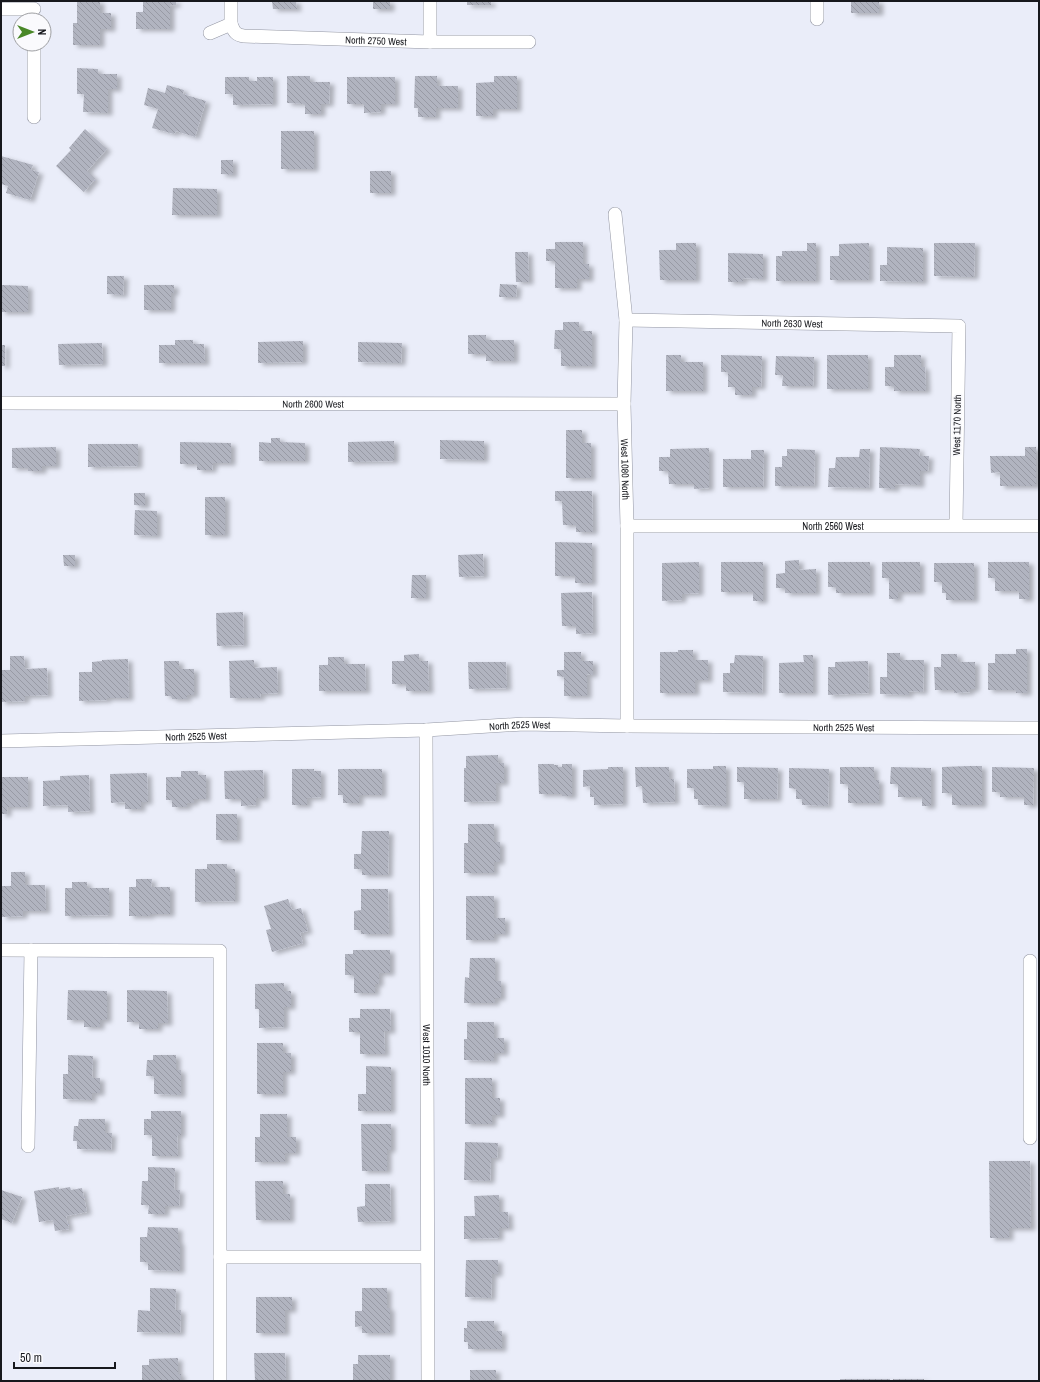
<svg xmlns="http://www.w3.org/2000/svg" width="1040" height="1382" font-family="'Archivo Narrow',sans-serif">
<defs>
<pattern id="building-back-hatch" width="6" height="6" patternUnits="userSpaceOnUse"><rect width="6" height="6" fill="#b1b4c0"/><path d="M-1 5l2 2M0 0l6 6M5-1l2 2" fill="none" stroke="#989aa5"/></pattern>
<filter id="shadow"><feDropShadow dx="4.5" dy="2.5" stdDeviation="2" flood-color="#0004"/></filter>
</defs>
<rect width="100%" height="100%" fill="#eaedf9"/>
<g fill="url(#building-back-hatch)" filter="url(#shadow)">
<path d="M77,1H100V13H111V29H100V45H73V23H77Z"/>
<path d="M143,1H176V5H170V29H136V12H143Z"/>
<path d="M272,1H296L297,9H273Z"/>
<rect x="373" y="1" width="17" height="8"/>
<rect x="467" y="1" width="24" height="4"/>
<rect x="851" y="1" width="28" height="12"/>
<path d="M77,68L98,69V74H117V89H108V113L83,112L84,94H77Z"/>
<path d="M287,76H310V82H330L329,104H321V114H305V104L287,103Z"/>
<path d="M415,76H437V86H458V108H436V117H418V108H414Z"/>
<path d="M494,76H517V109H493V116H476V83L494,82Z"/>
<path d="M225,77H249V81H257V77H273V104L233,105V94H225Z"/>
<path d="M347,77H395V104H381V112L364,113V104H347Z"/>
<path d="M167,85L184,90L183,94L206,101L195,137L176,131L174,134L152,128L158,109L144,105L148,88L165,93Z"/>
<path d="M85,129L107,149L87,171L95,179L84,192L56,166L71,150L69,148Z"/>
<rect x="281" y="131" width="33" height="38"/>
<path d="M1,156L33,165L31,170L39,172L30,200L6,193L8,186L1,184Z"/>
<path d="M221,160H233V175L221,174Z"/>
<rect x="370" y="171" width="21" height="22"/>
<path d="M173,188L217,189V215H172Z"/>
<path d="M555,242H583V264H589V279H577V288H555V261H546V249H555Z"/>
<path d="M676,243H696V280H660L659,250H676Z"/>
<path d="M807,243H816V281H776V256H782V251H807Z"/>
<path d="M869,243V280H830V256H839V244Z"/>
<path d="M934,243H975L974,277L934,276Z"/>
<path d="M887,247L923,248V282L880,281V265H887Z"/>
<path d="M515,252H528L529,282H516Z"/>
<path d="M728,253L763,254V279L743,278V282H728Z"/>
<path d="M107,276H124L123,295L107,294Z"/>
<path d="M500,284L517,285L516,297H499Z"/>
<path d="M2,285L28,286V312H1Z"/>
<path d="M144,285H174V293H171V310H144Z"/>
<path d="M563,322H579V331H592V366H561V349H554L555,330H563Z"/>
<path d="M468,335H486V340H514V361H486V354H468Z"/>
<path d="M175,340H193V344H204L205,363H159V345H175Z"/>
<path d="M303,341V362L258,363V342Z"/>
<path d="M358,342L402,343L401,363L358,362Z"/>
<path d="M102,343L103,364L59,365L58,344Z"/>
<rect x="1" y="345" width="4" height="21"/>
<path d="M666,355H681V362H703V391H666Z"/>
<path d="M721,355L762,356L761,387H752V395H735V387H728V372H721Z"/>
<rect x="827" y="355" width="41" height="34"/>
<path d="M894,355H921V367H925L926,391H894V386H885V367H894Z"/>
<path d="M776,356L814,357L813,386H782L783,375H775Z"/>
<path d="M566,430H582V443H591V478H566Z"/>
<path d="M271,438H280V442L305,443V461H259V442L271,443Z"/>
<path d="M440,440L484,441V460L440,459Z"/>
<path d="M394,441V461L348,462V442Z"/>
<path d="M180,442L231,443V463H213L212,470H197V464H180Z"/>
<path d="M88,444H138V466L88,467Z"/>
<path d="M56,447V466H42V471H28V468H12V448Z"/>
<path d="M880,447L920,449L919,456H929L928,471H920V485L895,484V489L879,488Z"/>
<path d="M1025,447H1036V486H1000V472L991,473L990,456H1025Z"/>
<path d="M709,448V488L694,489V484H669L668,471H659V457H670V449Z"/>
<path d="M787,449L815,450L814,486H775V467H782V456H787Z"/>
<path d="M860,449H870L869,488L828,487L829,468H835L836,457H859Z"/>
<path d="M751,450H764L763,487H723V459H751Z"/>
<path d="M555,491H592L593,532H576V525H563L562,501H555Z"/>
<path d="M134,493H145V506L134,505Z"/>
<rect x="205" y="497" width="20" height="38"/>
<path d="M135,510L157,511V536L134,535Z"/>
<path d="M555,542L592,543V583H575V576H555Z"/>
<path d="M483,554L484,576L459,577L458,555Z"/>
<path d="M63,555H75V566H64Z"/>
<path d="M799,560V570L816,569V593H785V588H776V574L785,573V561Z"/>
<path d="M699,562V593L682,594V600L662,601V563Z"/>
<path d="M721,562H763V601H753V592H721Z"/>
<path d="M828,562H870V593H836V587H828Z"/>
<path d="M882,562H920V592H898V599H889V578H882Z"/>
<path d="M988,562H1029V599H1019V591H995V578H988Z"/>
<path d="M934,563H974V600H946V593H942V582H934Z"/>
<path d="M412,575H426V598H411Z"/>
<path d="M592,592L593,633L576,634V626H562L561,593Z"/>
<path d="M243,612L244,645L217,646L216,613Z"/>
<path d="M1016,649H1027V693H1016V690H988V663H995V654H1016Z"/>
<path d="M678,650H693V660H708V680H695V693H660V652H678Z"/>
<path d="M564,652H581V661H593V675L587,674V696H564V677L557,676V670H564Z"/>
<path d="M887,653H900V660H924L923,692L909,691V695L880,694V677H887Z"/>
<path d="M419,654V661H428L429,691H406V684H392V661H404V655Z"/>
<path d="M941,654H957L958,662H975V689H970V692L954,693V690H935L934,667H941Z"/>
<path d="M735,655L763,656L762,693L723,692V673H730V663H734Z"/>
<path d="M803,655H813V693H779V663L804,662Z"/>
<path d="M10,656H24L25,669L47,668L48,695L25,696V701L1,702V670H10Z"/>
<path d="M328,657H344V664H365L366,691H319V665H328Z"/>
<path d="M128,659L129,698H107V700L79,701V672H92V662L102,661V660Z"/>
<path d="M254,660V668L277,667L278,693L260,694L261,698H230L229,661Z"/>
<path d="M164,661H179V669H194V695H187V699H172L171,696H165Z"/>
<path d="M868,661L869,693L828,695V667H835V662Z"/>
<path d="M468,662H506L507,688L469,689Z"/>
<path d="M498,755V763H504V783H496V801L464,802V768H466V756Z"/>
<path d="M538,764H554V765H558V767H562V764H572V796H562V794H539Z"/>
<path d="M713,766H726V806L698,805V799H694V788H687V769H713Z"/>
<path d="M969,766H982V805H952V793H942V767Z"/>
<path d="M608,767H623V804L594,805V797H590V786L583,787V770L608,769Z"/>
<path d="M635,767H669V779H674L675,802L643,803L642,786L636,787Z"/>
<path d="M737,767L778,768L777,799H744V782H737Z"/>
<path d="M840,767H874V780H879V803H848V784H840Z"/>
<path d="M891,767L931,768V806H922V797H898V784H890Z"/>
<path d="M992,767L1034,768L1033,805H1024V797H1000V792H992Z"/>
<path d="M789,768L829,769L828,806L802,805V799H796V789L789,788Z"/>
<path d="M292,769H314V771H321V797L307,798V805H292Z"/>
<path d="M338,769H382V795H359V803H343V795H338Z"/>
<path d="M263,770L264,798H256V805L241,806V799H225L224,771Z"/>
<path d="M181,771H198V775H206V799H194V803H187V807H172V800H166V777H181Z"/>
<path d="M147,773L148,802H141V809H125V802L111,803L110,774Z"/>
<path d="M89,775L90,811L68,812V805L43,806V781L60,780V776Z"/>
<path d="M1,777H28V807H7V814H1Z"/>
<rect x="216" y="814" width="21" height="26"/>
<path d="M468,824H494V842H500V862H494V873H464V843H468Z"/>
<path d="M362,831H389L388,875H362V869H354V854H361Z"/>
<path d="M207,864H227V869H235V901L195,902V869H207Z"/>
<path d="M11,872H25V885H45L46,911H23V916L2,917V886H11Z"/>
<path d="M136,879H152L151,887H170V914H150V916H129V887H136Z"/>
<path d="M72,882H87V888H109V915L65,916V888H72Z"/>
<path d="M361,889H388L389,934H361V930H354V911L361,910Z"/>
<path d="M466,896H494V918H505V934H494V940H466Z"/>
<path d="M288,899L292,910L301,908L308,931L300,933L303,943L272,952L266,930L271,929L264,906Z"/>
<path d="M353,950H390V973H379V984H375V993H354V975H345V954H353Z"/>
<path d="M470,958H495V981H501V998H495V1003H464L465,977L469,978Z"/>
<path d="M284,983V991H291V1007H284V1027L259,1028V1009H255V984Z"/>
<path d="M68,990L107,991V1020H100V1027H84V1020H67Z"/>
<path d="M127,990L167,991L168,1023H158V1029H139V1022H127Z"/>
<path d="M360,1009H390L391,1031H384L385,1054H360V1032H349V1018H360Z"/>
<path d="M467,1022H494V1038H504V1053H494V1061L464,1060V1039H467Z"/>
<path d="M257,1043H283V1053H291V1072H283V1094H257Z"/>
<path d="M68,1055L93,1056L92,1078H100V1093H92V1100L63,1099V1074H68Z"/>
<path d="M153,1055H176V1070H181V1095L154,1094V1076H146L147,1060H153Z"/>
<path d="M366,1066L391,1067V1111H358V1094H366Z"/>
<path d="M465,1078H492V1098H500V1115H492V1124H465Z"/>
<path d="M151,1111H181V1135H177L178,1156H152V1135H144V1119H151Z"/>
<path d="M260,1114H287V1137H296V1153H285V1162H255V1137H260Z"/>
<path d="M79,1119H105V1133H112L111,1150L77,1149V1141H73L74,1126H78Z"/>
<path d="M361,1124H391V1150H387V1171H362Z"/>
<path d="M465,1142L498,1143L497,1158H491L490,1181L464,1180Z"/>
<path d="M989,1161H1030L1031,1228H1009V1238H990Z"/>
<path d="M148,1167L175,1168L174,1190H180L179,1206H165V1214H148L149,1205H141L142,1181H148Z"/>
<path d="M255,1181H283V1194H290V1220H256Z"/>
<path d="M365,1184H390L391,1221L358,1222L357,1207L365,1206Z"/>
<path d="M59,1187V1189L70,1187L71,1190L82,1188L87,1212L66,1216L69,1229L55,1231L53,1220L39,1222L34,1191Z"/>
<path d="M1,1190L22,1197L12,1223L1,1219Z"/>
<path d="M499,1195V1212H508L509,1228H499V1238L464,1239V1216H475L474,1196Z"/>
<path d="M148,1227L178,1228V1242H180V1271L148,1270V1262H140V1237H147Z"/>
<path d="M466,1260H498V1274H492L491,1298L465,1297Z"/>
<path d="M150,1288L176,1289L175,1310H181L180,1333L137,1332L138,1310L150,1311Z"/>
<path d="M362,1288H387V1308H390V1333H362V1326L355,1327V1311H362Z"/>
<path d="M256,1297H292V1310H285V1333H256Z"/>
<path d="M467,1321H494V1331H502V1349H468V1342H464V1328H467Z"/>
<path d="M254,1353H285L286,1381H255Z"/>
<path d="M358,1355H390V1381H353V1364H358Z"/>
<path d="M178,1358V1374H181V1381H142V1365H149V1359Z"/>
<rect x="470" y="1370" width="26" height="11"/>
<rect x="840" y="1379" width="50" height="2"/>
<rect x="893" y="1379" width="31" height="2"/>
</g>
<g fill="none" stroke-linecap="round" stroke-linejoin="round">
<g stroke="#9396a2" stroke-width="14">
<g id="street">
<path d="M430,1V42"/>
<path d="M817,1V19"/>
<path d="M1,9H34"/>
<path id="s1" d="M231,24C234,32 236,35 244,36L430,42H529"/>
<path d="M210,33L231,24V1"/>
<path d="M34,117V44"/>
<path id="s2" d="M615,214L626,320L624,404L627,526V726"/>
<path id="s3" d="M626,320L959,326L956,525"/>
<path id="s4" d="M1,403L624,404"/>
<path id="s5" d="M627,526H1039"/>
<path id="s6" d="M426,730L428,1381"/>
<path id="s7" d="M1,741L426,730L524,724L627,726L1039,728"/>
<path d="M1,950L220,951V1381"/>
<path d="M1030,1138V961"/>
<path d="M28,1146L31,950"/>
<path d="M220,1257H427"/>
</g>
</g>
<use href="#street" stroke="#fff" stroke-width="13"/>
</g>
<g text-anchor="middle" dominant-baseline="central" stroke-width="3.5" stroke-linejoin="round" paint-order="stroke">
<g font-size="10" fill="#17181d" stroke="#fafafd">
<text stroke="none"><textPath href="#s1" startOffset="151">North 2750 West</textPath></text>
<text stroke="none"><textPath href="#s3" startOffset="166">North 2630 West</textPath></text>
<text stroke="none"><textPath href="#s4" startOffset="312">North 2600 West</textPath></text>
<text transform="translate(957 425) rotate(-89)">West 1170 North</text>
<text stroke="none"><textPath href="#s2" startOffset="256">West 1080 North</textPath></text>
<text stroke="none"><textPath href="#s5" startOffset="206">North 2560 West</textPath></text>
<text stroke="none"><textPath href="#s7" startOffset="519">North 2525 West</textPath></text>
<text stroke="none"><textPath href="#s7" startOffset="843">North 2525 West</textPath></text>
<text stroke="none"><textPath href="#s7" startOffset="195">North 2525 West</textPath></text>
<text stroke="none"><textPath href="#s6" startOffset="325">West 1010 North</textPath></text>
</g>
</g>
<rect width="1040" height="1382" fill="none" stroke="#17181d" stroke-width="4"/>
<g transform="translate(32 32) rotate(90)"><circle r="19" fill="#fafafd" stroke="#9fa0a3"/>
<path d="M0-3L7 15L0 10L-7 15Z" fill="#498828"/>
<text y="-6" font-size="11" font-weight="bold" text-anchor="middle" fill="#17181d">N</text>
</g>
<path d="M14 1362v6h101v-6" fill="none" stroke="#17181d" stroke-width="2"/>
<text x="20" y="1362" font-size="12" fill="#17181d" stroke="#fafafd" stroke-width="3" paint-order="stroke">50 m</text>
</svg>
